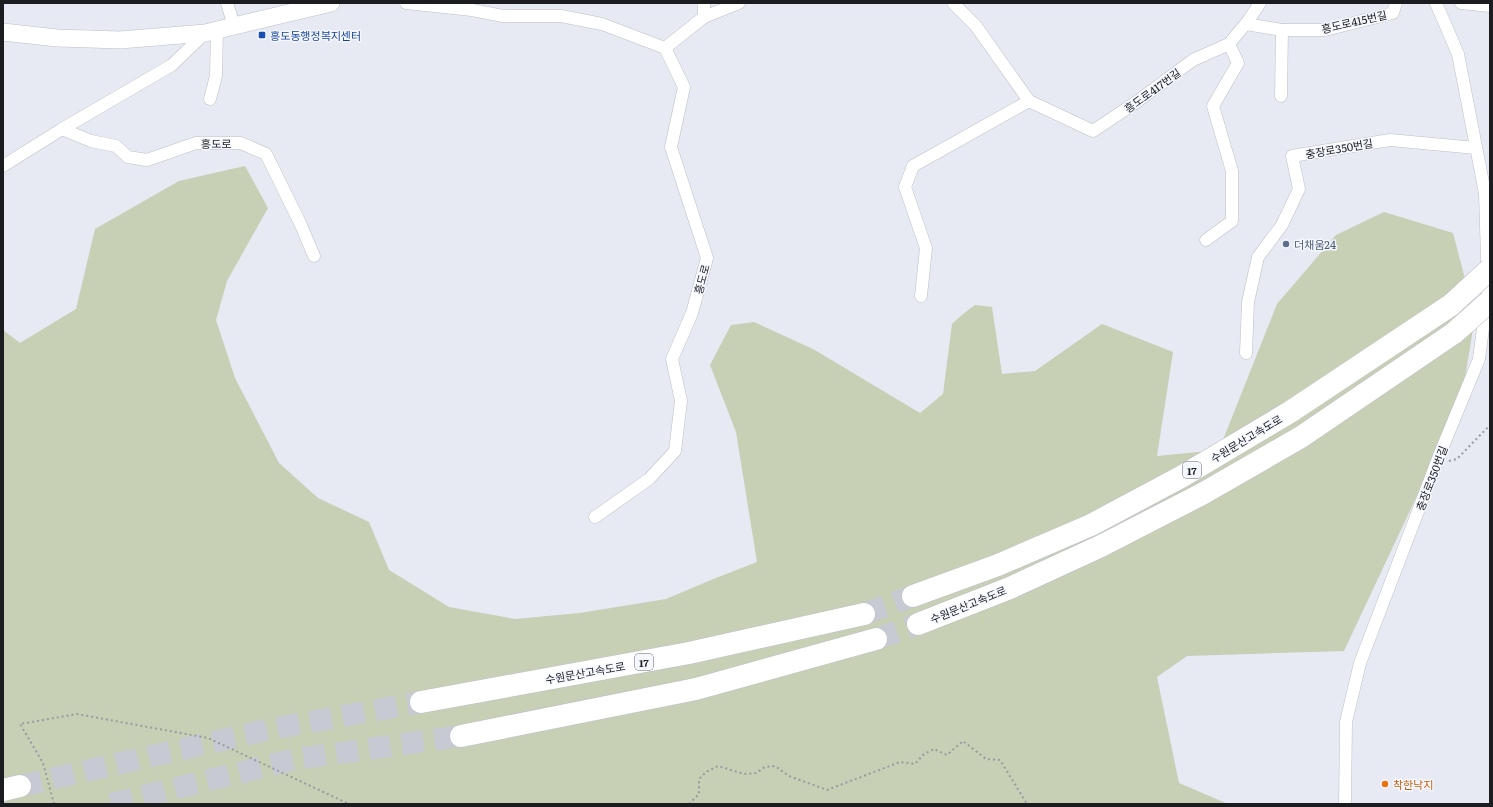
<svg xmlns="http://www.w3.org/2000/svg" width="1493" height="807" font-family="Literata,'Noto Sans KR',serif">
<rect width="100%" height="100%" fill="#e7e9f3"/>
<path fill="#c7cfb5" d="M245,166L268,208L227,281L216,320L235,378L279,463L318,498L369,522L389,570L449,607L515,619L580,613L666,599L711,580L757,562L736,432L710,365L731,325L754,322L813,349L920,413L943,394L952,324L963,314L975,305L992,307L1002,374L1035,371L1102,324L1173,352L1157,456L1219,450L1277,304L1336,235L1384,212L1453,233L1475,317L1461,402L1344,651L1187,656L1157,677L1179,783L1228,804H3V330L20,343L76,309L95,229L179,181Z"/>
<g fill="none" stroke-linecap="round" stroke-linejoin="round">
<g stroke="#c8cad3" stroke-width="22" stroke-dasharray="22 11" stroke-linecap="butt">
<path d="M864,614L913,596"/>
<path d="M876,639L918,624"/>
<path d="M20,786L271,729L421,702"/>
<path d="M111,804L296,759L461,736"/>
</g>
<g stroke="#bdbfc9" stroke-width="13">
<g id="street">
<path d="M227,3L234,26"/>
<path d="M406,3L472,10L503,16H561L602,24L665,48"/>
<path d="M953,3L976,26L1029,101L1093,131L1135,103L1193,60L1229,44L1248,21L1260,3"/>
<path d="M1461,3L1490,6"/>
<path d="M704,17V3"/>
<path d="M1246,24L1282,30H1325L1393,13L1396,3"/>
<path d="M1281,96L1282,30"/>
<path d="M210,99L216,76L217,30"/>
<path d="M62,129L91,141L116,146L128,157L147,160L196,143H241L266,154L300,223L314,256"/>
<path d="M3,166L62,129L172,65L205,33"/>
<path d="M1206,240L1232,221V171L1213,106L1238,63L1229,44"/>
<path d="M921,296L926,248L905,187L913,166L1029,101"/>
<path d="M1246,353L1248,302L1258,257L1282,225L1299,189L1292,156L1390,140L1476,148"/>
<path d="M595,517L649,479L675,451L681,401L672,359L692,313L707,258L671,147L684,87L665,48L704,17L739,3"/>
<path d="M1345,804L1346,722L1360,663L1441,451L1479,359L1488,290L1485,193L1458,54L1436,3"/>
</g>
</g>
<g stroke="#bdbfc9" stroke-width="18">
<path id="secondary" d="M3,32L57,38L120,40L205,33L331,3"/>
</g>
<g stroke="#bdbfc9" stroke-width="23">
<g id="highway">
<path d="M913,596L998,565L1091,525L1181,477L1290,412L1451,305"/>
<path d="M918,624L1010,588L1101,546L1202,494L1301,437L1454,333"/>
<path d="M421,702L689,653L864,614"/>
<path d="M461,736L696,689L876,639"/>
<path d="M3,790L20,786"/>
</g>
</g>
<g stroke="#999ba2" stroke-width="2" stroke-dasharray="2 3" stroke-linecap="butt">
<path d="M1449,461L1457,459L1490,425"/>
<path d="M54,804L43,763L20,724L77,714L208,738L349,804"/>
<path d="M689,804L699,794V779L706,772L718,766L744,774L756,773L765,767L775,766L789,776L827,790L900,762L915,764L924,754L934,749L947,755L963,741L986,759L1000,760L1027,804"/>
</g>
<use href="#street" stroke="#fff" stroke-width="12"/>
<use href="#secondary" stroke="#fff" stroke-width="17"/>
<use href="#highway" stroke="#fff" stroke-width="22"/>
<g stroke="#bdbfc9" stroke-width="23" stroke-linecap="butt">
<g id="highway-bridge">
<path d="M1451,305L1490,269"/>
<path d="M1454,333L1490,301"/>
</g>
</g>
<use href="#highway-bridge" stroke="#fff" stroke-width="22"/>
</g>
<rect fill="#1a4fb4" stroke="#f5f7ff" stroke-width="1.5" x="258" y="31" width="8" height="8" rx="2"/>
<circle fill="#5c6f8a" stroke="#f5f7ff" stroke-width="1.5" cx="1286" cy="244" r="4"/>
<circle fill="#e8710a" stroke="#f5f7ff" stroke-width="1.5" cx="1385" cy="784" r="4"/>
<g text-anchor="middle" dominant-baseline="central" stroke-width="3" stroke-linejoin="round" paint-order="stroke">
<g fill="#f5f7ff" stroke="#5c5e62" stroke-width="1">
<rect x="1183" y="462" width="18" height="16" rx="3"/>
<rect x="635" y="654" width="18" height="16" rx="3"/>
</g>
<g font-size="10" font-weight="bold" fill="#1b1c1f">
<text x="1192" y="470">17</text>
<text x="644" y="662">17</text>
</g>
<g font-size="11" fill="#1b1c1f" stroke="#f5f7ff">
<text transform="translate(1354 21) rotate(-13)">흥도로415번길</text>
<text transform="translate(1152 90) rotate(-36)">흥도로417번길</text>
<text x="216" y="143">흥도로</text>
<text transform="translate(1339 148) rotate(-10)">충장로350번길</text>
<text transform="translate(701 279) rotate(-75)">흥도로</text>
<text transform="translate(1246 438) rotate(-31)">수원문산고속도로</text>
<text transform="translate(1431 478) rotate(-69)">충장로350번길</text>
<text transform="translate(968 604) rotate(-22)">수원문산고속도로</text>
<text transform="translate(585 672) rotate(-10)">수원문산고속도로</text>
</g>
<g font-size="11" fill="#164399" stroke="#f5f7ff" text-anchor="start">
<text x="270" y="35">흥도동행정복지센터</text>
</g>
<g font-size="11" fill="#4e5e75" stroke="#f5f7ff" text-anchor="start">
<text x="1294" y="244">더채움24</text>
</g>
<g font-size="11" fill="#c56008" stroke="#f5f7ff" text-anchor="start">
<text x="1393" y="784">착한낙지</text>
</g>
</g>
<rect width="1493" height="807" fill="none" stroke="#1b1c1f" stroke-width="8"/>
</svg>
